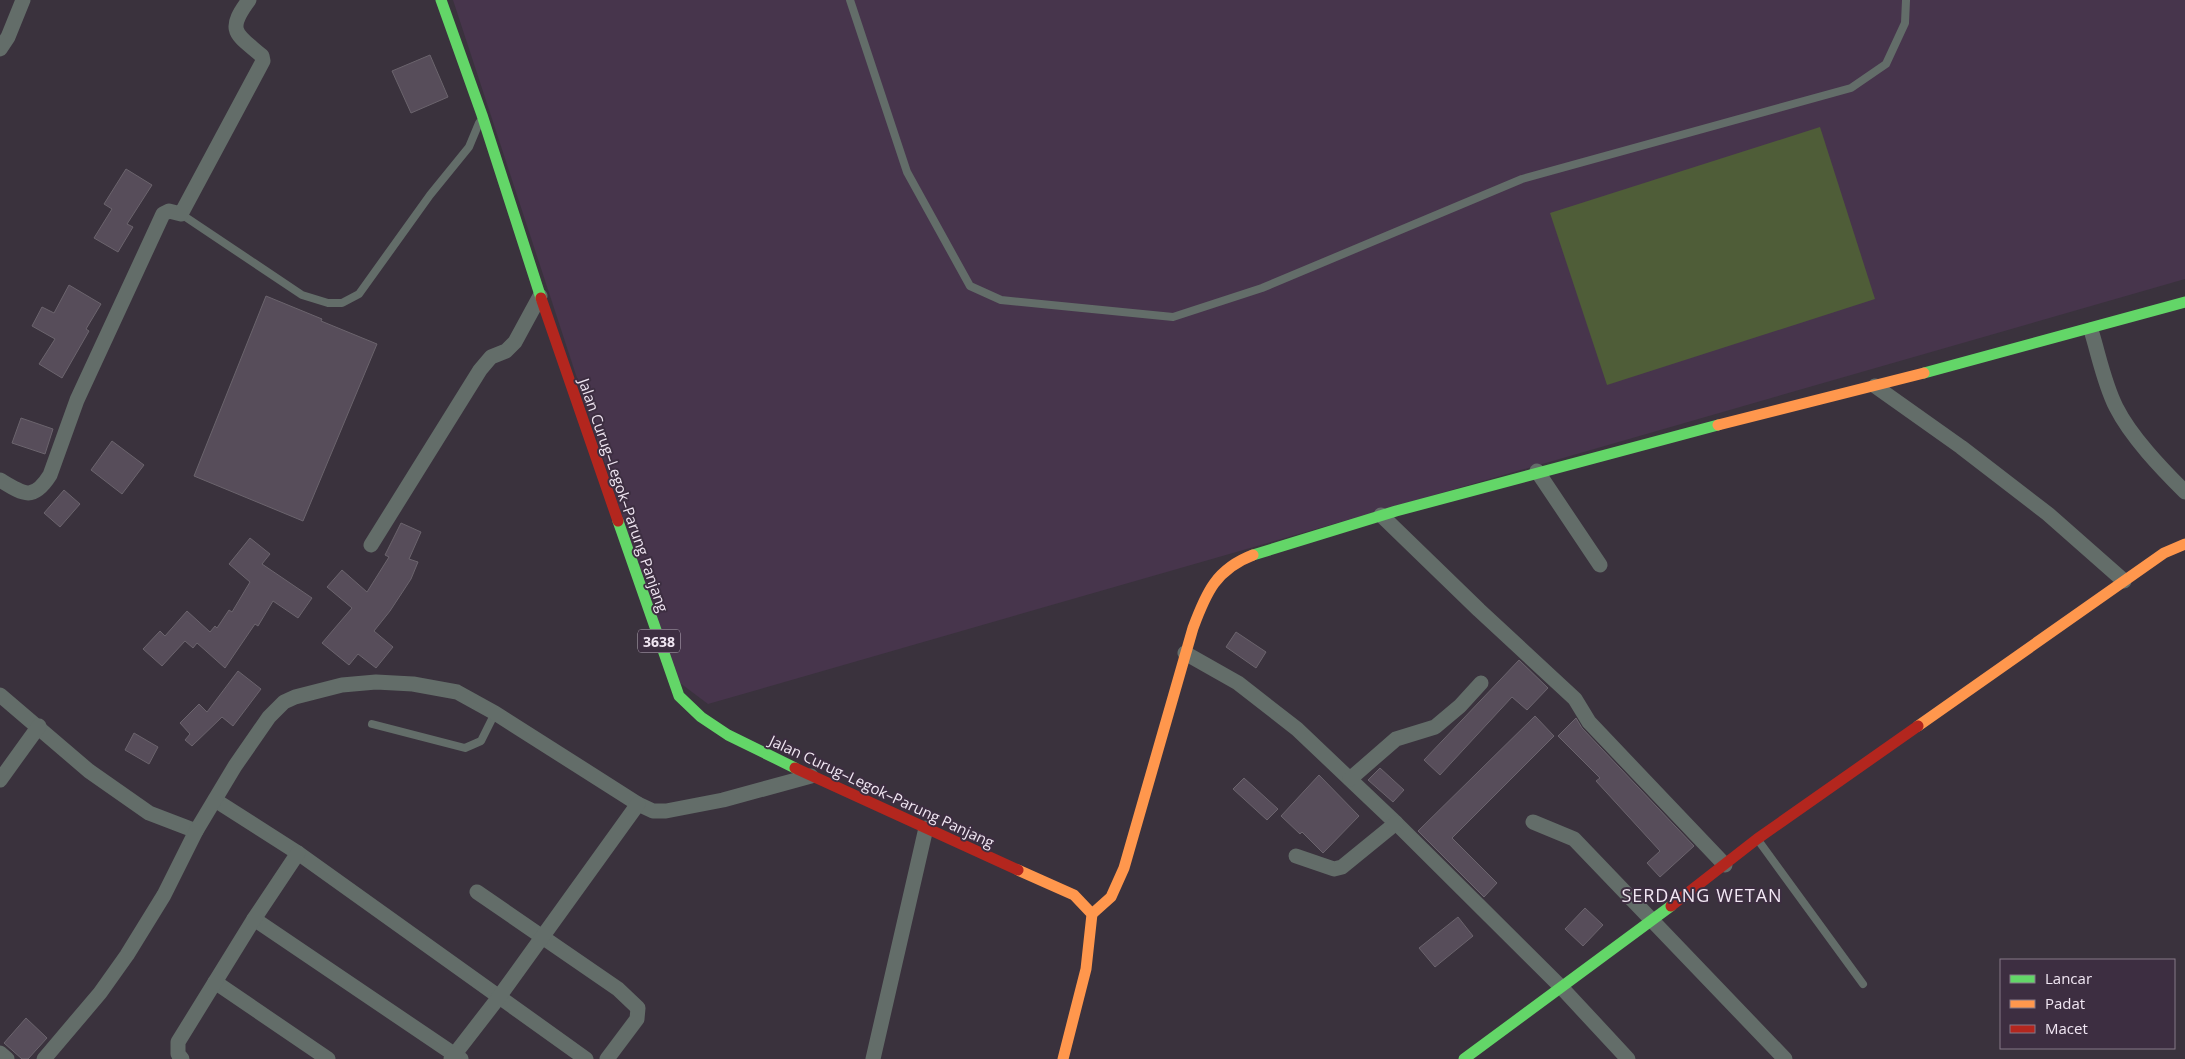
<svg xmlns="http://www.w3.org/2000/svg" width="2185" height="1059" font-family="'Open Sans',sans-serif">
<rect width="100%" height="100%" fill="#3a323d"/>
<path fill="#47354c" d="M453,0H2185V279L708,704L676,680Z"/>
<path fill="#4f5d38" d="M1820,127L1875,299L1607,385L1550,213Z"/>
<g fill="#574d5a" stroke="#6b646d">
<path d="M430,55L448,97L411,113L392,71Z"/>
<path d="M126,169L152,185L127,224L133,227L118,252L94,238L112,209L104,204Z"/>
<path d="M69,285L101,304L86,329L89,331L62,378L39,364L55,339L32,326L42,307L54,313Z"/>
<path d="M266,296L322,319L321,321L377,344L303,521L194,476Z"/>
<path d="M21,418L53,429L45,454L12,443Z"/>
<path d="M112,441L144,465L122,494L91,470Z"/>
<path d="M64,490L80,504L60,527L44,513Z"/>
<path d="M401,523L421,532L409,559L418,562L411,579L390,611L374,631L393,647L376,668L358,654L349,665L322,643L352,608L327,587L342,570L367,592L389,557L385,555Z"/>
<path d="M250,538L270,554L262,564L312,598L298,618L273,601L258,626L255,624L225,668L197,643L193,648L185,641L162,666L143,649L160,631L165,636L187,611L210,632L215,626L217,628L229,610L232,612L250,582L229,564Z"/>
<path d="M1236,632L1266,652L1256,668L1226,647Z"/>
<path d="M1519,660L1548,688L1527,710L1512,697L1440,775L1424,760Z"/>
<path d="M238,671L261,689L233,726L222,717L192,746L185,740L190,734L180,723L199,704L207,712Z"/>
<path d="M1535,716L1554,736L1452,838L1497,883L1484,897L1418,831Z"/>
<path d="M1576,718L1582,728L1694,846L1660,877L1647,863L1660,851L1596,781L1600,778L1558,736Z"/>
<path d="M134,733L158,747L149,764L125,750Z"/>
<path d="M1380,768L1404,790L1393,802L1368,780Z"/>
<path d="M1319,775L1359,816L1323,853L1302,832L1300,834L1281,816Z"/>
<path d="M1244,778L1278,809L1267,820L1233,789Z"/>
<path d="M1585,908L1603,925L1583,946L1565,929Z"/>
<path d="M1458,917L1473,936L1435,967L1419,948Z"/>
<path d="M26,1018L47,1038L28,1059H22L4,1043Z"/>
</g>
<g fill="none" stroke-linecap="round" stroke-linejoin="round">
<g stroke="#636d69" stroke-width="8">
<path d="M850,0L907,172L970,286L1001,300L1173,317L1262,288L1522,179L1851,88L1886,64L1905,23L1906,0"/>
<path d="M181,214L302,295L328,303H342L359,294L430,195L469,147L479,123"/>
<path d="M372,724L465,748L481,741L495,713"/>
<path d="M1758,840L1863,984"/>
</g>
<g stroke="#636d69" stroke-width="15">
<path d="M0,49L8,37L23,0"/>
<path d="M2091,330C2099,356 2104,383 2116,407C2131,437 2162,469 2185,492"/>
<path d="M1875,386L1961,447L2048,514L2124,581"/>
<path d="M1537,471L1600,565"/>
<path d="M0,480C23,494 33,502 50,475L77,400L163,214L169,211L181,214L263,61L262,56C237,34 225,32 249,0"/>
<path d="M1381,515L1479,610L1575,699L1589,722L1725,865"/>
<path d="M371,545L480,370L491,357L506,351L515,342L540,296"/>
<path d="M1185,653L1238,683L1297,729L1396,823L1562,988L1628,1059"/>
<path d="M0,695L89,771L149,813L196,831"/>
<path d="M1350,779L1396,739L1435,727L1460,706L1481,683"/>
<path d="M0,780L39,726"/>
<path d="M215,800L298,853L586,1059"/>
<path d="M1533,822L1574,839L1785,1059"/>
<path d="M1296,856L1334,869L1342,867L1396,823"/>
<path d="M477,892L618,989L638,1008L637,1019L607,1059"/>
<path d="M254,919L461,1059"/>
<path d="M215,982L328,1059"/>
<path d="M0,1053L7,1059"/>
<path d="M44,1059L100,993L127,955L164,895L196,831L235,766L269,717L284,702L295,697L342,685L376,682L413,684L457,692L495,713L638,804L653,811H666L723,800L811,776"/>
<path d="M182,1059L178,1054V1042L254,919L298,853"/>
<path d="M451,1059L499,997L638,804"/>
<path d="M873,1059L926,828"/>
</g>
<g stroke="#63d668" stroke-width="11">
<path d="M441,0L482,115L541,298"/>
<path d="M1924,373L2185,302"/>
<path d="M618,521L679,696L701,717L728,735L795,768"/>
<path d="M1253,555L1396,511L1718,425"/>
<path d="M1464,1059L1671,906"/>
</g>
<g stroke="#ff974d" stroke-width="11">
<path d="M1718,425L1924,373"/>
<path d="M1918,726L2164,553L2185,544"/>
<path d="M1018,870L1074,895L1092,914L1086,969L1063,1059"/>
<path d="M1092,914L1111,897L1124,868L1193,628C1206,593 1216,569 1253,555"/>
</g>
<g stroke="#b3261e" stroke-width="11">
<path d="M541,298L618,521"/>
<path d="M795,768L1018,870"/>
<path d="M1671,906L1757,839L1918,726"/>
</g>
</g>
<g text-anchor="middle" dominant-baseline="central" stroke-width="4" stroke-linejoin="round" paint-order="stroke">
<rect fill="#3d2e41" stroke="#bbb0be" stroke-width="1" x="638" y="629.5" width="42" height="23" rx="4"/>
<g font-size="14" font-weight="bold" fill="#f1e7f3">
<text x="659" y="641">3638</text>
</g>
<g font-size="15" fill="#f1e7f3" stroke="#3d2e41">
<text transform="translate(624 495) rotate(71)">Jalan Curug–Legok–Parung Panjang</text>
<text transform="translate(882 791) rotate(25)">Jalan Curug–Legok–Parung Panjang</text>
</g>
<g font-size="18" letter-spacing="1" fill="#f1e7f3" stroke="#3d2e41">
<text x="1702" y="895">SERDANG WETAN</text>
</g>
</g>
<rect x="2000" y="959" width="175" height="90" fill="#3d2e41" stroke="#857888"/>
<rect x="2010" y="975" width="25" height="8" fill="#63d668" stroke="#857888"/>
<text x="2045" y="984" font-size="15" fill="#f1e7f3">Lancar</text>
<rect x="2010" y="1000" width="25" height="8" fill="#ff974d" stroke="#857888"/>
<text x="2045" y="1009" font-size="15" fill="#f1e7f3">Padat</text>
<rect x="2010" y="1025" width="25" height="8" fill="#b3261e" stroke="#857888"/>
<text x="2045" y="1034" font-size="15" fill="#f1e7f3">Macet</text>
</svg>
